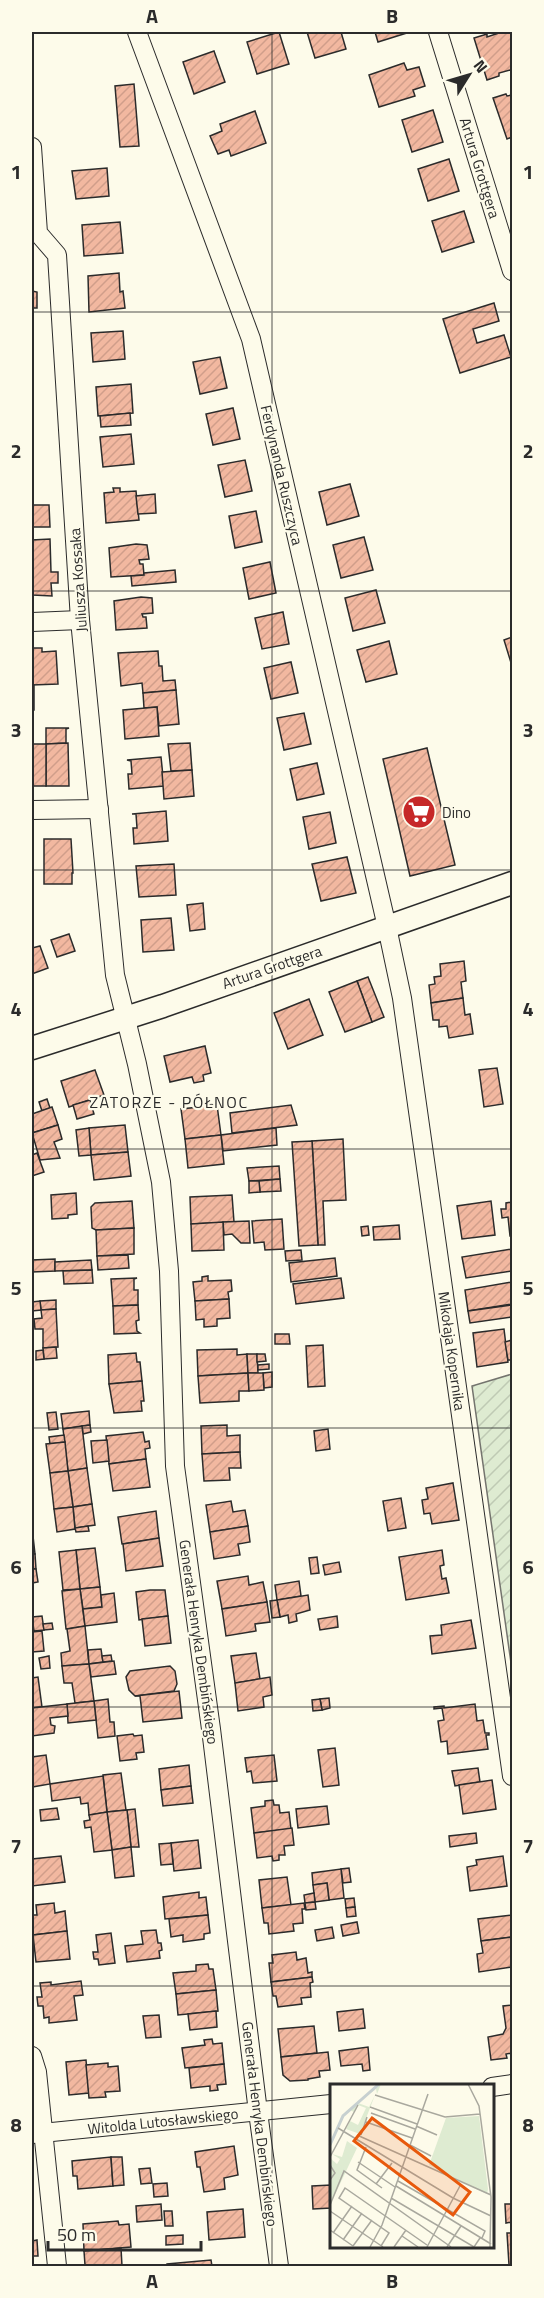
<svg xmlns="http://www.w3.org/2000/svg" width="544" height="2298" font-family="'Titillium Web',sans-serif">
<defs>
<pattern id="garden-furrows" width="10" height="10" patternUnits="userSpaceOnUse" patternTransform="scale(1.5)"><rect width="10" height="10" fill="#deebd1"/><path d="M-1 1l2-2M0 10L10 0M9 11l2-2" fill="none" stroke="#bfcab4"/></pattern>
<pattern id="building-hatch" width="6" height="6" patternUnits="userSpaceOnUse" patternTransform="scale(1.5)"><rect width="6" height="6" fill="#f2b8a0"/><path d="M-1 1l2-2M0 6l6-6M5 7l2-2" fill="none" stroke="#d09e8a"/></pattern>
</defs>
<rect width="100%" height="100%" fill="#fdfbea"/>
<path fill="url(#garden-furrows)" stroke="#74746e" stroke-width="1.5" d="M512,1374V1670L472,1386Z"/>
<g fill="url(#building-hatch)" stroke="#2b2b2b" stroke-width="1.5">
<path d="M279,32L289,64L257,74L247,42Z"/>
<path d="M307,32H341L346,49L315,58Z"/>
<path d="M375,32H410L378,42Z"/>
<path d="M499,32H512V71L510,70L499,73V76L487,80L474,38L487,34V37L499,33Z"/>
<path d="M214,51L225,82L194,94L183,62Z"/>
<path d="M404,63L407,70L419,67L425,86L413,90L415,96L379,107L369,75Z"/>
<path d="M134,84L139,146L120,147L115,86Z"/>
<path d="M506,94L507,96L512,95V137L507,139L493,98Z"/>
<path d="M433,110L443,142L412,152L402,120Z"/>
<path d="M255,111L266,143L231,156L229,150L218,154L210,136L222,131L220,124Z"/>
<path d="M449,159L459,191L428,201L418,169Z"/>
<path d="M107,168L109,196L76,199L72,171Z"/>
<path d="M464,211L474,242L442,252L432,221Z"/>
<path d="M120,222L123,253L84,256L82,225Z"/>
<path d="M119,273L120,292L123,291L125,308L89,312L88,276Z"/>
<path d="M32,291L37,292V308H32Z"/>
<path d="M494,303L499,321L473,329L477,343L504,335L511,357L460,373L443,319Z"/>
<path d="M123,331L125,359L93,362L91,333Z"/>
<path d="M220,357L227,388L200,394L193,362Z"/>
<path d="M131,384L133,413L98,416L96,387Z"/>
<path d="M233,408L240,439L213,445L206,414Z"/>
<path d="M130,413L131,425L101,427L100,416Z"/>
<path d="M131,434L134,464L103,467L100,437Z"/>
<path d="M245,460L252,491L225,497L218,465Z"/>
<path d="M350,484L359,516L327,525L319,492Z"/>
<path d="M113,488H120V492L136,491L139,520L106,523L104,493L114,492Z"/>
<path d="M155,494L156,513L138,514L136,496Z"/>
<path d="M32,505H49L50,527H32Z"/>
<path d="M256,511L262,542L235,548L229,516Z"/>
<path d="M364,537L373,570L341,578L333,545Z"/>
<path d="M32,538L33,595H32Z"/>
<path d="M50,539L51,572H58V583H51L52,596L33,595L32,540Z"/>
<path d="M136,544L147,545L149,559L139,560L140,564H143L144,575L111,577L109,548Z"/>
<path d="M270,562L276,593L249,599L243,568Z"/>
<path d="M175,570L176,582L132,586L131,576L144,575V573Z"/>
<path d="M376,590L385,623L353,631L345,598Z"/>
<path d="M141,597L152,598L153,613L142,614L143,617H146L147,628L116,630L114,601Z"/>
<path d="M283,612L289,644L262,649L255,618Z"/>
<path d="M512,637V666L504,640Z"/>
<path d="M389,641L397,674L366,682L357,650Z"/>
<path d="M32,648H42V652L56,651L58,684L32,685Z"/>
<path d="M158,651L159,666H162L163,681L175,680L176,690L143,693L142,683L121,686L118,653Z"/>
<path d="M291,662L298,693L271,699L264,668Z"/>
<rect x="32" y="685" width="2" height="25"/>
<path d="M176,690L179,724L159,726L157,707L144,708L143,693Z"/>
<path d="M157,707L159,736L125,739L123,710Z"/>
<path d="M304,713L311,744L284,750L277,718Z"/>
<path d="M46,728H69L66,729V743L46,744Z"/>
<path d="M68,743L69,786H46V744Z"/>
<path d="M190,743L192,770L171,771L168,744Z"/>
<rect x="32" y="744" width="14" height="42"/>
<path d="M427,748L455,865L410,876L383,759Z"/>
<path d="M161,757L164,786L129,789L128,774H132L131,761L127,760Z"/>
<path d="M317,763L324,794L297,800L290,769Z"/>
<path d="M192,770L194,796L164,799L162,772Z"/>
<path d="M166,811L168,841L134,844L133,828H137L136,814H132Z"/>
<path d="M330,812L336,843L309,849L303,817Z"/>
<path d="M44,839H71L73,873H72V884H44Z"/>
<path d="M347,857L356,893L321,901L312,864Z"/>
<path d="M174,864L176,895L139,897L136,866Z"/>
<path d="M203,903L205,929L190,931L187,905Z"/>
<path d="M171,918L174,950L143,952L141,920Z"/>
<path d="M69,934L75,951L57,957L51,940Z"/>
<path d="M40,946L48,968L32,974V948Z"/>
<path d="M464,961L466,981L461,982L463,998L431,1003L429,985L435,984L434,977L441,976L440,964Z"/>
<path d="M368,977L384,1017L372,1022L357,981Z"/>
<path d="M357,981L372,1022L345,1032L329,992Z"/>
<path d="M463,998L465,1015L470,1014L473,1034L449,1038L447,1026L439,1027V1020H433L431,1003Z"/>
<path d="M309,999L323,1035L288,1049L274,1013Z"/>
<path d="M205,1046L211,1073L203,1075L204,1081L194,1083L192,1077L170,1082L164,1056Z"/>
<path d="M497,1068L503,1104L484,1107L479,1070Z"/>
<path d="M95,1070L104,1095L69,1107L61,1081Z"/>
<path d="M47,1099L50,1108L42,1111L39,1102Z"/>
<path d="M90,1100L94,1114L77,1119L73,1105Z"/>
<path d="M201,1104L217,1105L221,1135L185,1139L181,1109L199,1107Z"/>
<path d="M291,1105L297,1125L232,1133L230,1113Z"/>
<path d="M52,1107L58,1125L32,1133V1114Z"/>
<path d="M58,1125L62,1139L54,1142L60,1158L40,1160L32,1133Z"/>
<path d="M125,1125L128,1152L91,1155L89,1128Z"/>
<path d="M89,1128L91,1155L79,1156L76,1130Z"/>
<path d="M276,1128L277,1145L223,1151L221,1135Z"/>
<path d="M221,1135L224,1164L188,1168L185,1139Z"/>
<path d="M343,1139L346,1200L323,1201L325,1245H318L312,1141Z"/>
<path d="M312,1141L318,1245L299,1246L292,1142Z"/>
<path d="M128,1152L131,1176L94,1180L91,1155Z"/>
<path d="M37,1153L44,1172L32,1176V1155Z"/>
<path d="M279,1166L280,1179L249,1181L247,1168Z"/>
<path d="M280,1179L281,1191L260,1192L259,1181Z"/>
<path d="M249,1181H259L260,1192L249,1193Z"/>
<path d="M76,1193L77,1214L68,1215V1218L52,1219L51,1195Z"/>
<path d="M232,1195L234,1222L191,1224L190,1197Z"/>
<path d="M132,1201L134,1228L96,1230L92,1228L91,1207L95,1203Z"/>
<path d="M491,1201L495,1235L462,1239L457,1206Z"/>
<path d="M512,1202V1236H510L508,1217L502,1218L501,1209H506V1203Z"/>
<path d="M282,1219L284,1249L265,1250L264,1242L254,1243L252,1221Z"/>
<path d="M249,1221L250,1243H241L232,1234L224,1235L223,1222Z"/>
<path d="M223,1222L224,1250L192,1251L191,1224Z"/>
<path d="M399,1225L400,1239L374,1240L373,1227Z"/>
<path d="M368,1226L369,1235L362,1236L361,1227Z"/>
<path d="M134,1228V1254L97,1256L96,1230Z"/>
<path d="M512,1249V1271L466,1278L462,1257Z"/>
<path d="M301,1250L302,1260L286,1261L285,1251Z"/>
<path d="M128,1255L129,1268L98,1270L97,1256Z"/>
<path d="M335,1258L337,1276L291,1282L289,1263Z"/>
<path d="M55,1259V1271L32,1272V1260Z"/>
<path d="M91,1260L92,1270L55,1271V1262Z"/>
<path d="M92,1270L93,1283L64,1284L63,1271Z"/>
<path d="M208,1276V1281L231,1280L232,1291L228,1292L229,1299L195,1301L193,1282L202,1281V1277Z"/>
<path d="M137,1278L134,1279V1290H138V1305L113,1306L111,1279Z"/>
<path d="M341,1278L344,1298L296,1304L293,1284Z"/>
<path d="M512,1282V1304L468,1311L465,1290Z"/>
<path d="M229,1299L230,1318L217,1319V1326L204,1327V1319L196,1320L195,1301Z"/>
<path d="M56,1300V1309L41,1310L40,1301Z"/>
<path d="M40,1301L41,1310L32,1311V1302Z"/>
<path d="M138,1305L139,1320L136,1321L137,1331L140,1333L114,1334L113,1306Z"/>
<path d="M511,1305L512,1317L470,1323L468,1311Z"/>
<path d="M56,1309L58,1347L43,1348V1329H35L34,1319L42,1318L41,1310Z"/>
<path d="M504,1329L508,1362L477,1367L473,1333Z"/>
<path d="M275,1334H289L290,1344H275Z"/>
<path d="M512,1340V1360H508L505,1342Z"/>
<path d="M323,1345L325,1386L308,1387L306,1346Z"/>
<path d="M56,1347L57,1358L44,1359L43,1348Z"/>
<path d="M237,1349V1355L247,1354L248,1373L198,1376L197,1350Z"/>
<path d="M43,1350L44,1359L36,1360V1351Z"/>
<path d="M136,1353L137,1362H140L142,1381L109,1384L108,1355Z"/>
<path d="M247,1354H257L258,1373H248Z"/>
<path d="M257,1354H265L266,1361L257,1362Z"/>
<path d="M269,1364V1369L258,1370V1365Z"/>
<path d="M272,1372V1387L264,1388L263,1373Z"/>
<path d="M248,1373L249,1391H239V1401L200,1403L198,1376Z"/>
<path d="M248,1373H263L264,1390L249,1391Z"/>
<path d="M142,1381L144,1401H141L142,1411L114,1413L109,1384Z"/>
<path d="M89,1411L90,1425L63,1429L61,1414Z"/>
<path d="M56,1412L58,1429L49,1430L47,1413Z"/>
<path d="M90,1425L91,1432L83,1434L82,1426Z"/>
<path d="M227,1425V1436L240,1435V1452L202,1454L201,1426Z"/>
<path d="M82,1426L87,1468L68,1471L63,1429Z"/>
<path d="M328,1429L330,1449L316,1451L314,1431Z"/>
<path d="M143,1432L145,1442L149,1441L150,1448L145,1449L146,1459L109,1464L106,1436Z"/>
<path d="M64,1435L65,1442L50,1444L49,1437Z"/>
<path d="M107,1440L109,1461L93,1463L91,1441Z"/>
<path d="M65,1442L68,1471L50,1473L46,1444Z"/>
<path d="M240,1452L241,1468H229L230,1480L204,1481L202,1454Z"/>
<path d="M146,1459L150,1487L113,1491L109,1464Z"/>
<path d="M87,1468L92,1504L73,1507L68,1471Z"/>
<path d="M68,1471L73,1507L54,1509L50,1473Z"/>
<path d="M453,1483L459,1520L432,1524L430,1513L424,1514L422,1500L428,1499L426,1488Z"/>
<path d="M401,1498L406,1528L388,1531L383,1501Z"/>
<path d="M231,1501L233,1512L245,1510L248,1526L210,1532L206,1505Z"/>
<path d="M92,1504L95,1525L75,1528L73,1507Z"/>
<path d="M73,1507L75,1529L57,1532L54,1509Z"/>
<path d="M156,1511L159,1538L122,1544L118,1517Z"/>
<path d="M88,1526L89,1531L76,1532L75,1528Z"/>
<path d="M248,1526L250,1542L238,1544L240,1555L214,1559L210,1532Z"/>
<path d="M32,1527L35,1554H32Z"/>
<path d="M159,1538L163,1566L126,1571L123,1544Z"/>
<path d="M95,1548L100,1587L80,1589L76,1550Z"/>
<path d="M76,1550L80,1589L63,1590L59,1552Z"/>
<path d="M442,1550L444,1565L440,1566L442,1579L446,1578L449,1593L406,1600L399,1557Z"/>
<path d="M32,1554H35L36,1569H32Z"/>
<path d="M317,1557L319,1573L311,1574L309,1558Z"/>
<path d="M339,1562L341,1572L325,1575L323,1565Z"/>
<path d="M32,1569H36L38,1582L32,1583Z"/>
<path d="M248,1576L249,1585L263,1582L267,1602L222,1609L217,1581Z"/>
<path d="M299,1581L301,1596L277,1600L275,1585Z"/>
<path d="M100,1587L102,1607L83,1609L80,1589Z"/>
<path d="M80,1589L85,1626L66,1629L62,1591Z"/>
<path d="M150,1590H165L168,1616L139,1620L136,1592Z"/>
<path d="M114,1593L117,1622L85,1626L83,1609L102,1607L101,1595Z"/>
<path d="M308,1595L310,1610L296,1614L297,1621L289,1623L288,1615L280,1617L277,1600Z"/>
<path d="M277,1600L280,1617L272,1618L270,1601Z"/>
<path d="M267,1602L270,1622L255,1624L256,1631L226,1636L222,1609Z"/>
<path d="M42,1616L44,1630L34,1631L32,1617Z"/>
<path d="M168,1616L171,1643L145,1646L142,1619Z"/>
<path d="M337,1616L338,1627L320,1630L318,1619Z"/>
<path d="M471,1620L476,1648L432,1654L430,1636L442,1635L441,1625Z"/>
<path d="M52,1623L53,1629L44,1630L43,1624Z"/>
<path d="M85,1626L89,1664L62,1666L61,1653L70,1651L67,1629Z"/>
<path d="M42,1631L44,1651L32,1652V1632Z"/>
<path d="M101,1649L103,1662L89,1664L88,1650Z"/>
<path d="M256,1653L260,1679L235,1683L231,1656Z"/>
<path d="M111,1655L112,1661L103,1662L102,1656Z"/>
<path d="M49,1656L50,1668L41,1669L39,1658Z"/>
<path d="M114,1661L116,1674L91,1677L89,1664Z"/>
<path d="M89,1664L94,1701L75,1703L72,1683H64L62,1666Z"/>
<path d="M170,1666L175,1671L177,1684L174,1691L135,1696L129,1690L126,1677L130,1671Z"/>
<path d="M38,1677L42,1707L32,1708V1678Z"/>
<path d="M270,1677L272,1695L263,1697L264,1707L238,1711L235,1683Z"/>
<path d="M179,1691L182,1718L143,1722L140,1696H135Z"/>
<path d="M329,1698L330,1708L322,1710L320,1699Z"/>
<path d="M108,1699L110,1722H114L115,1736L98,1738L94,1701Z"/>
<path d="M320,1699L322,1710L313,1711L312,1700Z"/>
<path d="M94,1701L96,1720L68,1723L67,1704Z"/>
<path d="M67,1704L68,1716L50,1718L51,1725L55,1726L54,1733L32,1736V1708Z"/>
<path d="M475,1704L477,1721L483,1720L485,1733H489V1735H486L488,1749L448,1754L447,1741L441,1742L438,1721L444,1720L442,1708L434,1709V1707L444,1706V1708Z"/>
<path d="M133,1734L134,1736L142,1735L144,1752L136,1753L137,1759L120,1761L117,1736Z"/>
<path d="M335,1748L339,1785L323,1787L318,1750Z"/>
<path d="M46,1755L50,1784L32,1787V1757Z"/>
<path d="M274,1755L277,1781L253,1783L251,1771L247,1772L245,1758Z"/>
<path d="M189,1765L191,1786L161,1790L159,1769Z"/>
<path d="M478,1768L480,1782L455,1786L452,1771Z"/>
<path d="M121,1773L126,1810L107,1812L103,1775Z"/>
<path d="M103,1776L107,1812L89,1815L88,1803L81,1804L80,1797L52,1801L50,1784Z"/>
<path d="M492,1780L496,1809L463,1814L459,1785Z"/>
<path d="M191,1786L193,1803L163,1806L161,1790Z"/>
<path d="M273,1800L274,1805H279L280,1813L289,1812L291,1829L254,1833L251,1808L265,1806V1801Z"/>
<path d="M327,1806L329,1824L298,1828L296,1809Z"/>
<path d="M57,1808L59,1819L41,1821L40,1810Z"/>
<path d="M135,1809L139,1847H131L127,1810Z"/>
<path d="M127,1810L131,1847L112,1850L107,1812Z"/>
<path d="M107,1812L112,1850L94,1852L91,1827L85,1828L84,1821L90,1820L89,1815Z"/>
<path d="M292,1828L294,1845L284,1846L285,1855H279V1860L273,1861L272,1856L257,1858L254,1833Z"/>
<path d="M476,1833L477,1843L450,1847L449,1836Z"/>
<path d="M198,1840L201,1868L174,1871L171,1843Z"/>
<path d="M171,1843L173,1864L161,1865L159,1844Z"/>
<path d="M131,1847L134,1876L115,1878L112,1850Z"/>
<path d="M61,1856L65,1882L32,1886V1859Z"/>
<path d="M503,1856L507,1886L470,1891L467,1867L477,1865L476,1860Z"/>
<path d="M349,1868L351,1882L343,1883L341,1869Z"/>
<path d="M341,1869L344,1898L329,1900L327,1883L313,1885L312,1873Z"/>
<path d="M287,1877L291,1905L262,1908L259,1880Z"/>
<path d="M327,1883L329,1900L315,1902L313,1885Z"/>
<path d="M199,1892V1898L206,1897L208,1915L165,1919L163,1897Z"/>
<path d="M314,1893L315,1902L305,1903L304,1895Z"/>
<path d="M354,1898L355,1907L346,1908L345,1899Z"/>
<path d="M315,1902L316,1909L306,1910L305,1903Z"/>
<path d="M54,1903L55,1913L65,1911L67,1931L33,1935L32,1915H37L36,1905Z"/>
<path d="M304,1903L305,1909H302L303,1923L293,1924L294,1931L269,1934L268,1923H264L262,1908Z"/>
<path d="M355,1907L356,1916L347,1917L346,1908Z"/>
<path d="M208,1915L210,1933L204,1934V1939L183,1942V1935L171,1937L169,1919Z"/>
<path d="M512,1915V1937L481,1941L478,1919Z"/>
<path d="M357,1922L359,1933L343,1936L341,1925Z"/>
<path d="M332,1927L334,1938L317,1941L315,1930Z"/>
<path d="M156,1930L158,1943H161L162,1950L159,1951L160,1958L127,1962L125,1946L143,1944L141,1931Z"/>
<path d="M67,1931L70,1959L36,1962L33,1935Z"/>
<path d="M111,1933L115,1963L99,1965L98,1959H94L93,1952H98L96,1935Z"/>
<path d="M512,1937V1967L479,1972L477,1954L483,1953L481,1941Z"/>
<path d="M296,1952L297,1960L306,1958L308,1973L312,1972V1977L271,1982L269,1963H273L272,1955Z"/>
<path d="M208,1964L209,1969H213L216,1990L176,1994L173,1973L196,1971V1965Z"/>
<path d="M312,1977L313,1982L310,1983L311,1997L301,1998L302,2004L278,2007L276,1996H273L271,1982Z"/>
<path d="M81,1981L83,1995L74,1996L77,2020L49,2023V2017L44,2018L43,2006H38L37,1997H42L40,1983L51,1982V1985Z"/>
<path d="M216,1990L218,2011L178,2015L176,1994Z"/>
<path d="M512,2005V2053L506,2054L507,2058L491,2060L488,2037L503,2034L506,2028L503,2006Z"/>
<path d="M363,2009L365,2028L339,2031L337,2012Z"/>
<path d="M216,2011L217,2027L190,2030L188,2014Z"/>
<path d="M159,2015L161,2037L146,2038L143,2016Z"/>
<path d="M314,2026L317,2053L281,2057L278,2029Z"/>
<path d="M212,2039L213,2044L222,2043L224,2064L185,2068L182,2048L205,2045L204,2040Z"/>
<path d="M368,2047L370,2070L363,2071L362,2064L341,2066L339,2051Z"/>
<path d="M328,2052L330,2070L319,2071L320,2077L308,2079V2080L290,2081L283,2075L281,2057Z"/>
<path d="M86,2060L89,2093L69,2095L66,2062Z"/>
<path d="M108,2063V2067L118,2066L120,2091L105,2092L106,2097L89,2098L86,2065Z"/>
<path d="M224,2064L226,2084L217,2085L218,2090L210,2091V2086L191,2088L189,2068Z"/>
<path d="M234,2146L238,2175L224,2178L225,2189L204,2192L200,2167H197L195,2152Z"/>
<path d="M111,2157L113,2186L78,2189L77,2176H73L72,2161Z"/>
<path d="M111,2157H122L124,2185L113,2186Z"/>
<path d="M150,2168L152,2183L141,2184L139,2169Z"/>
<path d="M167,2183L168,2196L154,2197L153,2184Z"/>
<path d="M331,2185V2208L313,2209L312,2186Z"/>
<path d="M161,2204L162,2220L137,2222L136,2206Z"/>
<path d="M505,2204H512V2222L506,2223Z"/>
<path d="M243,2209L245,2237L209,2240L207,2212Z"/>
<path d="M164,2211H172L173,2226H165Z"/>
<path d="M118,2221L119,2225L129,2224L131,2247L84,2251L83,2224Z"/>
<path d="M507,2233H512V2264L509,2265Z"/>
<path d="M183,2235V2244L166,2245V2236Z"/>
<path d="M37,2240L38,2256H32V2241Z"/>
<path d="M121,2248L122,2266H87L85,2265L84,2251Z"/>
<path d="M211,2260L212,2266H167V2264Z"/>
</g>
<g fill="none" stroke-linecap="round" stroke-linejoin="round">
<g stroke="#2b2b2b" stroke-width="20">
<g id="minor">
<path d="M137,32L251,339L387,927L402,998L512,1776"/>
<path d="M438,32L512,271"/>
<path d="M32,147L38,233L57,255L80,620L115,975L137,1064L161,1182L169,1271L175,1466L211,1729L258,2112L279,2266"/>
<path d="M32,622L80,620"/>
<path d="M32,810L99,809"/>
<path d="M32,2056L37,2072L57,2266"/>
<path d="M492,2087L512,2084"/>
<path d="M32,2134L331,2104"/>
</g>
</g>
<g stroke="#2b2b2b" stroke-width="25">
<path id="tertiary" d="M32,1048L163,1006L512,883"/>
</g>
<use href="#minor" stroke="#fdfbea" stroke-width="18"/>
<use href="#tertiary" stroke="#fdfbea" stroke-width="22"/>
</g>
<path fill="none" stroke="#2b2b2b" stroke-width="1.5" stroke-opacity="0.55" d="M272,32V2266M32,312H512M32,591H512M32,870H512M32,1149H512M32,1428H512M32,1707H512M32,1986H512"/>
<defs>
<g id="supermarket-disc" transform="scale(1.725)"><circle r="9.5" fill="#c62828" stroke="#fdfbea"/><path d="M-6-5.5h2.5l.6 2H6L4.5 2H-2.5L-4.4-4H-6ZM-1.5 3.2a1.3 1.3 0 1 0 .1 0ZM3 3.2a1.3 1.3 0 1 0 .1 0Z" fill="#fff"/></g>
</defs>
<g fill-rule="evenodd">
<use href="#supermarket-disc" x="419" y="812"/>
</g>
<g text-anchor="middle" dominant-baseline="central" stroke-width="4.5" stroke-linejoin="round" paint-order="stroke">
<g font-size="15" fill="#2b2b2b" stroke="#fdfbea">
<text transform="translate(480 168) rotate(73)">Artura Grottgera</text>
<text transform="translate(282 475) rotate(77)">Ferdynanda Ruszczyca</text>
<text transform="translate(78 580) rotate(-94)">Juliusza Kossaka</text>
<text transform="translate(272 967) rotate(-19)">Artura Grottgera</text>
<text transform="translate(452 1351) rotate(82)">Mikołaja Kopernika</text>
<text transform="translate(199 1642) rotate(82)">Generała Henryka Dembińskiego</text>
<text transform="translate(163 2121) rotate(-6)">Witolda Lutosławskiego</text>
<text transform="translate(260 2124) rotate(83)">Generała Henryka Dembińskiego</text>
</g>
<g font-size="15" fill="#2b2b2b" stroke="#fdfbea" text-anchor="start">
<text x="442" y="812">Dino</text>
</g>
<g font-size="16" letter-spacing="1.5" fill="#2b2b2b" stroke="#fdfbea">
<text x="169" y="1102">ZATORZE - PÓŁNOC</text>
</g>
</g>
<g transform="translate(330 2084)">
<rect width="164" height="164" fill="#fdfbea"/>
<path d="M51,0L47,10L46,5L28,19L39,23L45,11L30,50L16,45L20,37L28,41L36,24L28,21L24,28L20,26L13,33L0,62L13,31ZM17,57L27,64L0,121V74L7,80L10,75L2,70L12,73Z" fill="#deebd1"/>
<path d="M149,32L158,105L157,110L99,81L116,34Z" fill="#deebd1"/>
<path fill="none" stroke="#c7d0d0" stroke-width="3" d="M0,61L13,32L49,0"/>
<path fill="none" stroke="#a9a89e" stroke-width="1.5" d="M138,0L149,22L161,113L160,163M45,11L115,33L150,30M40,23L87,40M41,29L85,45M36,38L82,54M86,42L107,51M8,44L123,114L161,132M27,51L161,111M31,51L37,33M80,61L101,72M36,63L27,86L52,104M0,73L28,21M28,78L65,103M0,81L5,89L0,96M68,97L155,147L152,154M46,100L62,79M66,102L161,160M61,114L144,163L150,154M0,121L14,87L121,163M0,127L53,163M0,146L23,162M3,149L22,122M72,152L88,163M13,156L32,129M23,162L42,136M51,162L59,149L9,114L15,104L97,161M40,163L52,141L98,10M64,163L76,146M97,163L131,100M117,163L131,142"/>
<path fill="#e8590c" fill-opacity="0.15" stroke="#e8590c" stroke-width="3" d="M42,34L140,108L123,131L24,57Z"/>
<rect width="164" height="164" fill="none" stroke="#2b2b2b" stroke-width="3"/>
</g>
<rect width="544" height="2298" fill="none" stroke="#fdfbea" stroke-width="66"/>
<g transform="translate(469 75) rotate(53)" stroke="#fdfbea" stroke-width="4.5" paint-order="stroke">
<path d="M0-4.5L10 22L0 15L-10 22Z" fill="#2b2b2b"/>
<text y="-9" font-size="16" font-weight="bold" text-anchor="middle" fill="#2b2b2b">N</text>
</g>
<path d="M48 2241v9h153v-9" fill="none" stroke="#2b2b2b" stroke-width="3"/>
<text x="57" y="2241" font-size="18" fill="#2b2b2b" stroke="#fdfbea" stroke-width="4.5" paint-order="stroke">50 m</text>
<rect x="33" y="33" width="478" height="2232" fill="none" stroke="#2b2b2b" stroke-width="2"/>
<g font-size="20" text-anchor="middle" font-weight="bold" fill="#2b2b2b">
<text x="152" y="23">A</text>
<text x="392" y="23">B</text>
<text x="16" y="179">1</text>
<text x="528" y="179">1</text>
<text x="16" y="458">2</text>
<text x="528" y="458">2</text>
<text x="16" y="737">3</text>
<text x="528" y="737">3</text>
<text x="16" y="1016">4</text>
<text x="528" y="1016">4</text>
<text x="16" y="1295">5</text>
<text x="528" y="1295">5</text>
<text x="16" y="1574">6</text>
<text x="528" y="1574">6</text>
<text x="16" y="1853">7</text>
<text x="528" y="1853">7</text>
<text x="16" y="2132">8</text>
<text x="528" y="2132">8</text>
<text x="152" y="2288">A</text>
<text x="392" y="2288">B</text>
</g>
</svg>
